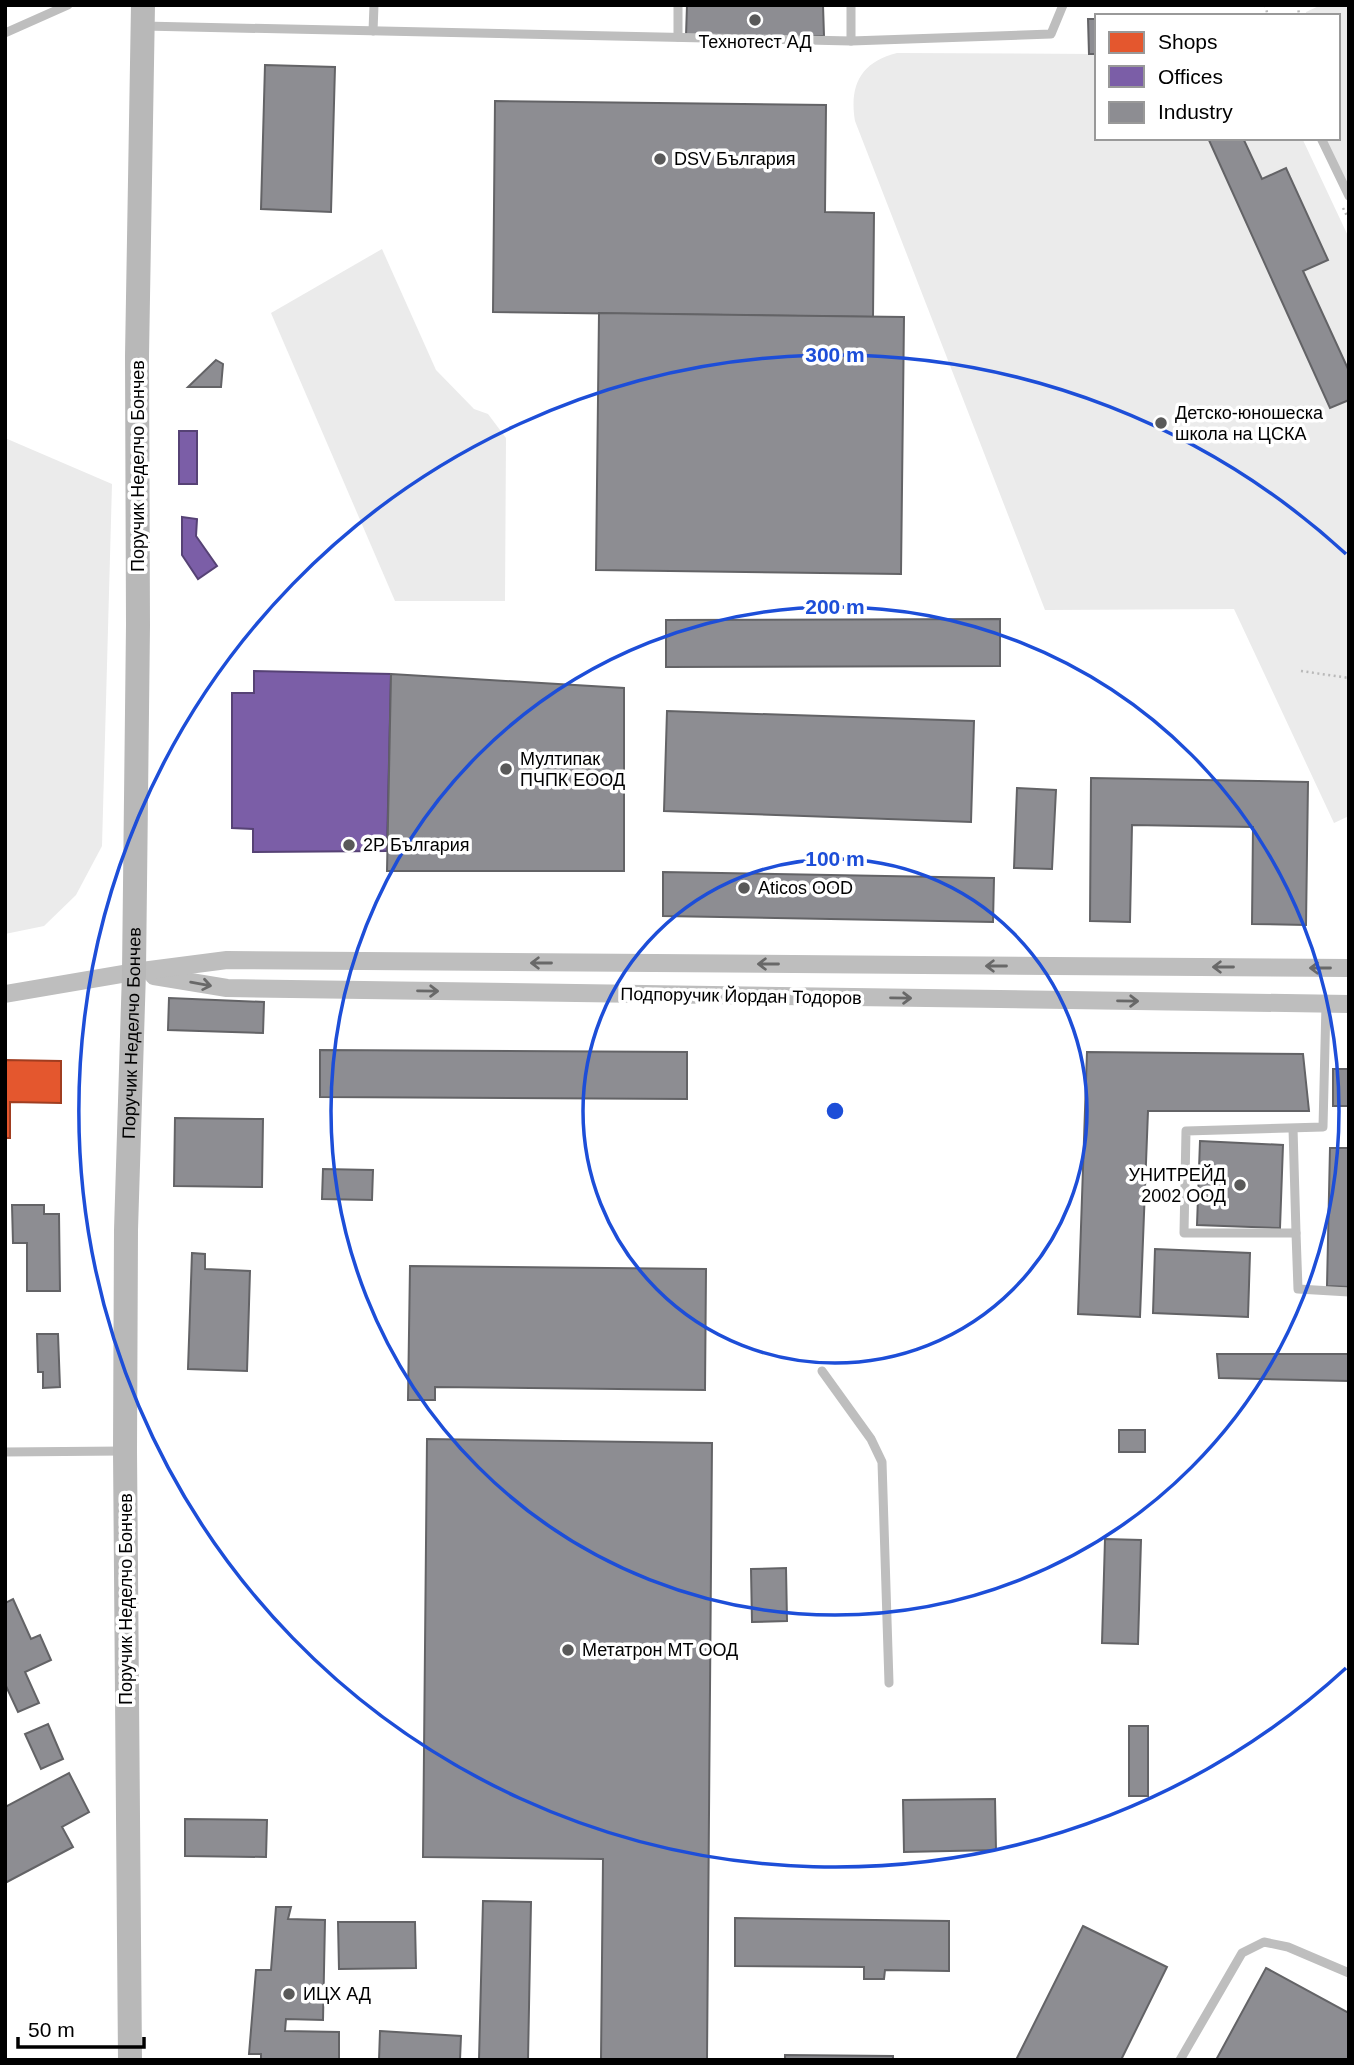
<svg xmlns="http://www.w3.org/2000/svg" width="1354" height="2065" font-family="Helvetica,sans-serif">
<rect width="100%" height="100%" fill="#fff"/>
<g fill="#ebebeb">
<path d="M1321,5H1349V188L1325,138H1338V16H1306V12Z"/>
<path d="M897,53L1097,54V138H1302L1349,238V816L1334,823L1234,609L1045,610L855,121C849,85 861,62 897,53Z"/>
<path d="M382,249L436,370L474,409L488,414L506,438L505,601H395L271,313Z"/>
<path d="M5,438L112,484L102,846L76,895L44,926L5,934Z"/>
</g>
<path fill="#e4572e" stroke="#a03d20" stroke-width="2" d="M5,1060L61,1061V1103L10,1102V1138H5Z"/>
<g fill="#7b5ea7" stroke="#564275" stroke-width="2">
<rect x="179" y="431" width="18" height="53"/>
<path d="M182,517L197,519L196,536L217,566L198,579L182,555Z"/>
<path d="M254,671L391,674L387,851L253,852V829L232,828V693H254Z"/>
</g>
<g fill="#8d8d92" stroke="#636366" stroke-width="2">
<path d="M687,5H823L824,36H686Z"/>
<path d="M1088,19H1097V54H1089Z"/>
<path d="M265,65L335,67L331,212L261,209Z"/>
<path d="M495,101L826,105L825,212L874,213L873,317L493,312Z"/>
<path d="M1208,138H1243L1262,179L1286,168L1328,260L1303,271L1349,371V400L1330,408Z"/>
<path d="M599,313L904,317L901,574L596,570Z"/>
<path d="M216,360L223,364L221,387H188Z"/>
<path d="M1000,619V666L666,667V620Z"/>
<path d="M391,674L624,688V871H387Z"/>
<path d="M667,711L974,721L971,822L664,811Z"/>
<path d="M1091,778L1308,782L1306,925L1252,924L1253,827L1132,825L1130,922L1090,921Z"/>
<path d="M1017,788L1056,790L1052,869L1014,868Z"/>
<path d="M663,872L994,878L993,922L663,916Z"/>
<path d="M169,998L264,1002L263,1033L168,1030Z"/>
<path d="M320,1050L687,1052V1099L320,1097Z"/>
<path d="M1087,1052L1303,1054L1309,1111H1148L1140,1317L1078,1314Z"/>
<rect x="1333" y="1069" width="16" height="37"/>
<path d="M175,1118L263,1119L262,1187L174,1186Z"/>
<path d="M1200,1141L1283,1145L1280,1228L1197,1225Z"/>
<path d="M1330,1148H1349V1287L1327,1286Z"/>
<path d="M323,1169L373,1170L372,1200L322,1199Z"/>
<path d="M12,1205H44V1214H59L60,1291H27V1243H13Z"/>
<path d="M1155,1249L1250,1253L1248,1317L1153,1313Z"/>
<path d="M192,1253L205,1254V1269L250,1271L247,1371L188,1369Z"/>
<path d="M410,1266L706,1269L705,1390L435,1387V1400H408Z"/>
<path d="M37,1334H58L60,1387L43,1388V1372H38Z"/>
<path d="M1217,1354H1349V1381L1219,1378Z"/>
<rect x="1119" y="1430" width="26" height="22"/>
<path d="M427,1439L712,1443L707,2060H601L603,1859L423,1857Z"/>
<path d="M1105,1539L1141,1540L1138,1644L1102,1643Z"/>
<path d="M786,1568L787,1621L752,1622L751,1569Z"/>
<path d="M13,1599L31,1639L40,1635L51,1660L25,1672L39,1703L18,1712L5,1684V1603Z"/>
<path d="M48,1724L63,1759L41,1769L25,1734Z"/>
<rect x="1129" y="1726" width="19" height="70"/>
<path d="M69,1773L89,1812L62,1827L73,1847L5,1883V1807Z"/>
<path d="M995,1799L996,1850L904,1852L903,1800Z"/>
<path d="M185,1819L267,1820L266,1857L185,1856Z"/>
<path d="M483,1901L531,1902L528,2060H479Z"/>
<path d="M276,1907H291L288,1919L325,1920L323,2020L286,2019L285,2031L339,2032V2060H261V2054H249L256,1970H271Z"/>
<path d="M735,1918L949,1921V1971L885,1970L884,1979H864V1967L735,1966Z"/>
<path d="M338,1922H415L416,1968L339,1969Z"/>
<path d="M1083,1926L1167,1967L1121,2060H1016Z"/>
<path d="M1266,1968L1349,2013V2060H1216Z"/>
<path d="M380,2031L461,2036L460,2060H379Z"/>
<path d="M785,2055L893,2056V2060H785Z"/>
</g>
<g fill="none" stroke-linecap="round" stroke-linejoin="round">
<g stroke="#b9b9b9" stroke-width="2.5" stroke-dasharray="2 3.5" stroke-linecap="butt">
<path d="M1265,5L1268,16"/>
<path d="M1298,5L1299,16"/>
<path d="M1343,208L1349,220"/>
<path d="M1301,671L1349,678"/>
</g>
<g stroke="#bebebe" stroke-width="9">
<path d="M678,5V37"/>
<path d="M851,5V41"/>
<path d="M143,26L851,41L1051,34L1063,5"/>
<path d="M373,31L374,5"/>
<path d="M5,33L68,5"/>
<path d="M1321,138L1349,196"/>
<path d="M1293,1128L1296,1233H1184L1186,1131L1323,1127L1326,1004"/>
<path d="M1296,1233L1298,1289L1349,1292"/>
<path d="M822,1371L871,1439L882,1462L889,1683"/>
<path d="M5,1452L123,1451"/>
<path d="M1180,2060L1242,1953L1264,1942L1288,1947L1349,1973"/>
</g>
<g stroke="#bebebe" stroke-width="18">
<path d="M154,976L227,988L1349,1004"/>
<path d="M5,994L134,972L227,960L1349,968"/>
</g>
<path stroke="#b8b8b8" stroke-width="24" id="s1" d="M130,2060L125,1451L126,1230L134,972L138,625L137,356L143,5"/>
</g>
<defs><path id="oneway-shaft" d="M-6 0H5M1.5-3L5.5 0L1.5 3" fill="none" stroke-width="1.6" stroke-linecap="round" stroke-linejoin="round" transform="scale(1.75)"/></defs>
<g stroke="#686868">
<use href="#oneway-shaft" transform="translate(541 963) rotate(-180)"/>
<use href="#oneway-shaft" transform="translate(768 964) rotate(-180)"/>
<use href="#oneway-shaft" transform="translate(996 966) rotate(-180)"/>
<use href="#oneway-shaft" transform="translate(1223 967) rotate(-180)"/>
<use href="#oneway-shaft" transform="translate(1320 968) rotate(-180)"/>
<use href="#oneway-shaft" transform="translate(201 984) rotate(10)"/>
<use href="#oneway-shaft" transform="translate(428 991) rotate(1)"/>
<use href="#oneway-shaft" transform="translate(901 998) rotate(1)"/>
<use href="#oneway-shaft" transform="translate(1128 1001) rotate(1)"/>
</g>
<g fill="none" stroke="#1d4ed8" stroke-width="3.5">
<circle cx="835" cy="1111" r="252"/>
<circle cx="835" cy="1111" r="504"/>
<path d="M1346 1668A756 756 0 1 1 1346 554"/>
</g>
<g fill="#595959" stroke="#fff" stroke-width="2.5">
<circle cx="755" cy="20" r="7"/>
<circle cx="660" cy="159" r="7"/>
<circle cx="1161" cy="423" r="7"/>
<circle cx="506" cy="769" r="7"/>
<circle cx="349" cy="845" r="7"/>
<circle cx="744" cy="888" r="7"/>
<circle cx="1240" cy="1185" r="7"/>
<circle cx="568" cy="1650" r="7"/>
<circle cx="289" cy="1994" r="7"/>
</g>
<g text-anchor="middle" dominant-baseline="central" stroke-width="7" stroke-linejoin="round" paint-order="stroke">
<g font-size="18" fill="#000" stroke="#fff" text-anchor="start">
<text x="755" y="42" text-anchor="middle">Технотест АД</text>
<text x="674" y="159">DSV България</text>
<text x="1175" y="413">Детско-юношеска<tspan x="1175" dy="21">школа на ЦСКА</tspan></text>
<text x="520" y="759">Мултипак<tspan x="520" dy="21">ПЧПК ЕООД</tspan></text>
<text x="363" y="845">2Р България</text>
<text x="758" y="888">Aticos OOD</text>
<text x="1226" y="1175" text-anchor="end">УНИТРЕЙД<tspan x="1226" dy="21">2002 ООД</tspan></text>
<text x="582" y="1650">Метатрон МТ ООД</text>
<text x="303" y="1994">ИЦХ АД</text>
</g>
<g font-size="18" fill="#000" stroke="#fff">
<text transform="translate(138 466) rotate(-90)">Поручик Неделчо Бончев</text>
<text transform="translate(741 996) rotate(1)">Подпоручик Йордан Тодоров</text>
<text stroke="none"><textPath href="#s1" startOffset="1027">Поручик Неделчо Бончев</textPath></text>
<text transform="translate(126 1599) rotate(-90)">Поручик Неделчо Бончев</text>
</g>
</g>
<circle cx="835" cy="1111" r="10" fill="#1d4ed8" stroke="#fff" stroke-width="3.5"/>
<g font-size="21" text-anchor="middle" font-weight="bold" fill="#1d4ed8" stroke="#fff" stroke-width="7" stroke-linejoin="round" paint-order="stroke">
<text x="835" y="362">300 m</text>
<text x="835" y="614">200 m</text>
<text x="835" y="866">100 m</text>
</g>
<rect width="1354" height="2065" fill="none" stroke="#000000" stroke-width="14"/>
<rect x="1095" y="14" width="245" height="126" fill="#ffffff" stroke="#999999" stroke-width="2"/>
<rect x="1109" y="32" width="35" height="21" fill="#e4572e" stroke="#999999" stroke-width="2"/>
<text x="1158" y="49" font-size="21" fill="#000000">Shops</text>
<rect x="1109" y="66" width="35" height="21" fill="#7b5ea7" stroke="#999999" stroke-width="2"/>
<text x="1158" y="84" font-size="21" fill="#000000">Offices</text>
<rect x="1109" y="102" width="35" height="21" fill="#8d8d92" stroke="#999999" stroke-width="2"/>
<text x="1158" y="119" font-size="21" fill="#000000">Industry</text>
<path d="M18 2037v10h126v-10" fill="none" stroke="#000000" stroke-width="3.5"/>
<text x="28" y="2037" font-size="21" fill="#000000" stroke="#ffffff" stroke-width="5" paint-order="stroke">50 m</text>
</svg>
